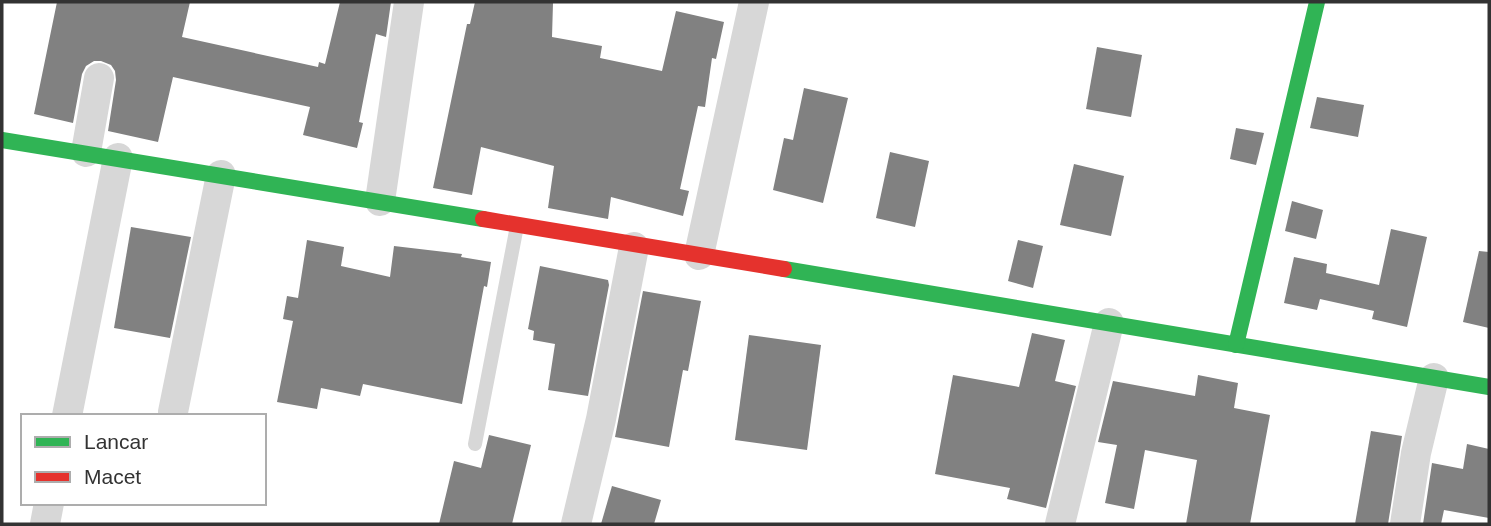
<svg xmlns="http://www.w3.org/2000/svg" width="1491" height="526" font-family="Helvetica,sans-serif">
<rect width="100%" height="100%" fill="#fff"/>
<g fill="#818181">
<path d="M57,2H190L182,37L318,67L319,62L325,64L340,2H391L386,37L376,34L359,122L363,123L357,148L303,135L310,107L173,77L158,142L108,131L116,80L115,71L111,65L101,61H94L86,66L82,74L73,123L34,114Z"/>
<path d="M475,2L553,3L552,37L602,46L600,58L662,71L676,11L724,22L716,59L712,58L705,107L698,106L680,189L689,191L683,216L611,197L608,219L548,208L554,166L481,147L472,195L433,188L467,24H470Z"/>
<path d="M1097,47L1142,55L1131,117L1086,109Z"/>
<path d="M804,88L848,98L823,203L773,190L784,138L793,140Z"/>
<path d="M1317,97L1364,105L1358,137L1310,128Z"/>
<path d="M1236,128L1264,133L1256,165L1230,159Z"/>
<path d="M890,152L929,161L915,227L876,218Z"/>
<path d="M1074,164L1124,176L1111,236L1060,225Z"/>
<path d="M1292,201L1323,210L1316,239L1285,231Z"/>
<path d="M131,227L191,237L170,338L114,328Z"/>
<path d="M1391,229L1427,237L1407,327L1372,319L1374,311L1320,299L1317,310L1284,303L1294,257L1327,264L1326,273L1379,285Z"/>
<path d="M307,240L344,247L341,266L390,277L394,246L462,254L461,257L491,262L487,287L484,286L462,404L363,384L360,396L321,388L317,409L277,402L293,321L283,319L287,296L298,298Z"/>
<path d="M1018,240L1043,246L1033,288L1008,281Z"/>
<path d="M1479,251L1489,252V328L1463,322Z"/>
<path d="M540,266L608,280L609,285L588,396L548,390L555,344L533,340L534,331L528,329Z"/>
<path d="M643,291L701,301L688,371L683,370L669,447L615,437Z"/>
<path d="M1032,333L1065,340L1055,381L1076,386L1046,508L1007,499L1010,488L935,474L953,375L1019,387Z"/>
<path d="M749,335L821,345L807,450L735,440Z"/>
<path d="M1198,375L1238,383L1234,408L1270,415L1250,524H1186L1197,460L1145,450L1134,509L1105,503L1117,445L1098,442L1113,381L1195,396Z"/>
<path d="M1371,431L1402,436L1388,524H1355Z"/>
<path d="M489,435L531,445L512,524H439L454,461L481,468Z"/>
<path d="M1467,444L1489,449V518L1444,510L1441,524H1423L1432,463L1463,469Z"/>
<path d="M612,486L661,500L654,524H601Z"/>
</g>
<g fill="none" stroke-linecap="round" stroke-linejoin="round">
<path stroke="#d7d7d7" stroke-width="14" d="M475,444L517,226"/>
<g stroke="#d7d7d7" stroke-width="30">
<path d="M86,152L99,78"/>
<path d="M380,201L409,2"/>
<path d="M699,255L754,2"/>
<path d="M173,412L221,175"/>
<path d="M67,416L118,158"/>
<path d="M45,524L49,503"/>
<path d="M576,524L601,419L634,247"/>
<path d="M1060,524L1109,323"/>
<path d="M1405,524L1416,453L1434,378"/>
</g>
<g stroke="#30b455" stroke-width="16">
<path d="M2,140L483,219"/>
<path d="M784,269L1489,387"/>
<path d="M1236,345L1317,2"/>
</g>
<path stroke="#e5322d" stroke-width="16" d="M483,219L784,269"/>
</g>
<rect width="1491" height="526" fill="none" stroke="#333333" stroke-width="7"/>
<rect x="21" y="414" width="245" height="91" fill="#ffffff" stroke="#adadad" stroke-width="2"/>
<rect x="35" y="437" width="35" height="10" fill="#30b455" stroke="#adadad" stroke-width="2"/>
<text x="84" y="449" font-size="21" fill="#333333">Lancar</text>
<rect x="35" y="472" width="35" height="10" fill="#e5322d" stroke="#adadad" stroke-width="2"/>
<text x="84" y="484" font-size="21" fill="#333333">Macet</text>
</svg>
